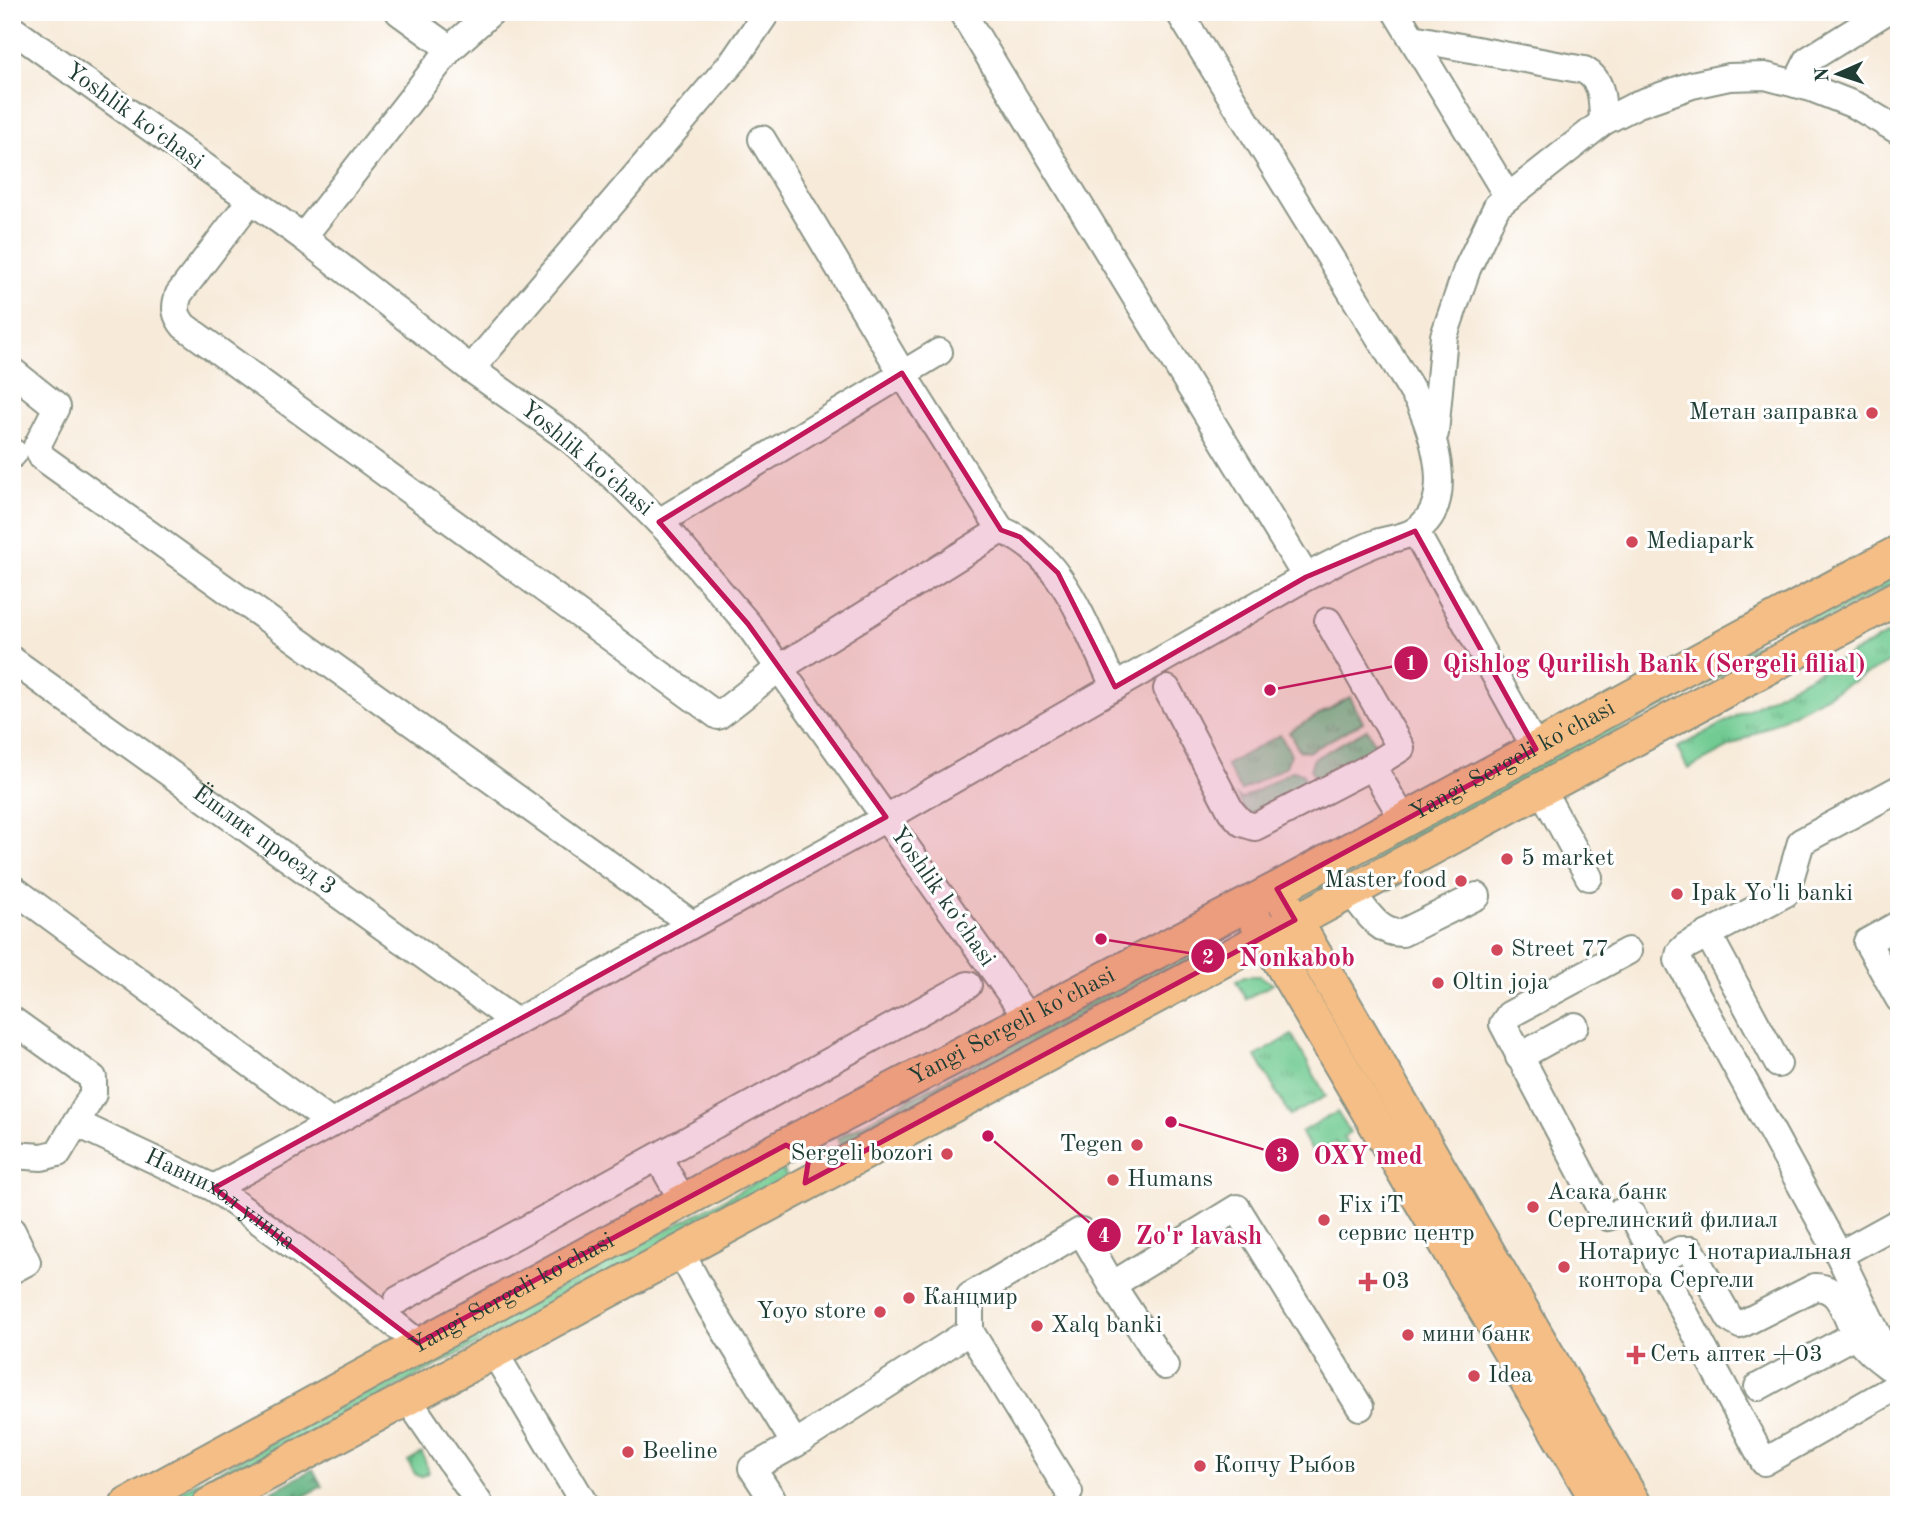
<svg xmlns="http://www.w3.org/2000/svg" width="1911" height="1517" font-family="'Old Standard TT',serif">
<defs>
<pattern id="grass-tufts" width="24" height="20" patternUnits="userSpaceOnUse" patternTransform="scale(1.75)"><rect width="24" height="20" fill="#71cb92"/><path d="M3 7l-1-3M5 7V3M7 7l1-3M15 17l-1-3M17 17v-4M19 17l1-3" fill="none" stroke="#5ca678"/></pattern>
<pattern id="forest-firs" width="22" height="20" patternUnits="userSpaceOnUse" patternTransform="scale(1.75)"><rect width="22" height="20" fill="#5caf7c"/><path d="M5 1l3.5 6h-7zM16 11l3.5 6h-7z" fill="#4b9066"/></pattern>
</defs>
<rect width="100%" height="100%" fill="#fff"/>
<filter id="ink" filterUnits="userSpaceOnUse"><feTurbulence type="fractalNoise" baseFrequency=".0143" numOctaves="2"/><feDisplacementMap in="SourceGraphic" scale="14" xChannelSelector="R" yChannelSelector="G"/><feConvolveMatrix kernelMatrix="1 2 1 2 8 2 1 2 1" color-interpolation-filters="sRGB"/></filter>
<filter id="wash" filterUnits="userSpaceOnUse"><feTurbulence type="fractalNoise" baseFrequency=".00686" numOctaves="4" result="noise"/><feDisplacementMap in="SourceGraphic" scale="28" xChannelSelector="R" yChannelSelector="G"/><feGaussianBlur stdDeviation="1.57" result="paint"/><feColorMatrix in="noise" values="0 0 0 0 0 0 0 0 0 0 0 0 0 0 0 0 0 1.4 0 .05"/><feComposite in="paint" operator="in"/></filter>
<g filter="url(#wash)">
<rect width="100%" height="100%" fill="#f7ead9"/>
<g fill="url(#grass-tufts)" stroke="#488463" stroke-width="2">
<path d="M1899,568V580L1319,891L1314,882Z"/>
<path d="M1899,628V657L1688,769L1677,748Z"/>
<path d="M1350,697L1363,722L1308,752L1299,750L1289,732Z"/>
<path d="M1367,729L1377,748L1317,781L1310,769L1314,759Z"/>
<path d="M1280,735L1291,754L1286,766L1241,791L1226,765Z"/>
<path d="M1292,771L1302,773L1308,786L1256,815L1247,814L1237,796L1242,799Z"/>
<path d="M1215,934L1221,945L843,1149L837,1138Z"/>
<path d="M1244,976H1259L1273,984L1246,999L1236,981Z"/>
<path d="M1292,1035L1326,1096L1290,1116L1256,1056Z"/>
<path d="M1337,1112L1350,1132L1343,1137L1349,1148L1342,1153L1335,1142L1315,1156L1301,1132Z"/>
<path d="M782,1168L787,1178L177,1505H154Z"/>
<path d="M422,1453L429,1472L421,1477L415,1474L408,1461Z"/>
</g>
<path fill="url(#forest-firs)" stroke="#3e7658" stroke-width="2" d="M313,1469L322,1486L289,1505H247Z"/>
</g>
<g filter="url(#ink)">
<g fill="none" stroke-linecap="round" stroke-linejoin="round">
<g stroke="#8b9486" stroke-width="30">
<g id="minor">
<path d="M399,12L450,49"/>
<path d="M962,12L1306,577"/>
<path d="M1396,12L1508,197"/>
<path d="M12,29L303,237L471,369L571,440L617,480L666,529L748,624L1029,1020"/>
<path d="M1412,38L1584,70C1604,81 1602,101 1603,122"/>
<path d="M1796,84L1808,60L1885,12"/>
<path d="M762,139L902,373L1001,530C1064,554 1086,631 1115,687"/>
<path d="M250,201L179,294C174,307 175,315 184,326L718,716L778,669L1001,530"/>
<path d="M303,237L450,49L491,12"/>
<path d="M471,369L735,59L767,12"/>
<path d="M12,371L57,407L37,446L42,457L692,924"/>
<path d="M1435,433L1444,336L1467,269L1497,206L1603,122L1638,104L1692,85L1729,77L1765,76L1811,88L1857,106L1899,131"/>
<path d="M12,455L14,453"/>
<path d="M659,522L939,352"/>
<path d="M1415,531L1536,749"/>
<path d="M1328,621L1401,748L1372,766"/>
<path id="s1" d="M12,660L516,1022"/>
<path d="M1167,689L1231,811L1242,823L1255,827L1372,766L1404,820"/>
<path d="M1541,788L1589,877"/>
<path d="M12,888L331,1123"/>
<path d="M1350,891C1365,908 1377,934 1402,933L1477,896"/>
<path d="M1899,924L1867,942L1899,999"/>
<path d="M1708,934L1778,1064"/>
<path d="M1628,951L1509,1015L1503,1024L1602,1212L1608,1217L1626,1210L1633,1216L1764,1462L1899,1385"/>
<path d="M12,1020L93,1078V1094L76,1123"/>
<path d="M1519,1057L1575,1026"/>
<path id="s2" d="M12,1155L42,1157L58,1153L76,1123L214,1188L340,1280L418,1343"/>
<path d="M658,1157L683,1201"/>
<path d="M214,1188L886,818L1306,577C1330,565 1354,551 1379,542C1390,539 1406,537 1415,531C1457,504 1434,436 1419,402L1179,12"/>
<path d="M12,1231L27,1262L12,1270"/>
<path d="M680,1251L711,1308L795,1444"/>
<path d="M1839,1255L1897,1223"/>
<path d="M1657,1262L1680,1250H1691L1730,1319L1740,1325L1815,1287C1843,1288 1843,1314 1856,1335C1865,1349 1876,1357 1889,1367"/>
<path d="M1112,1285L1165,1366"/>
<path d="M398,1300L968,985"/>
<path d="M1882,1344L1839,1255L1678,960L1680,952L1686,946L1786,893L1801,842L1899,789"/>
<path d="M494,1352L585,1505"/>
<path d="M1758,1387L1856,1334"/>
<path d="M407,1398L479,1503"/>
<path d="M1069,1492L970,1331V1296L1081,1231L1112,1285L1237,1208L1360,1407"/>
<path d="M776,1505L752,1468L795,1444L970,1331"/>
</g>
</g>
<g stroke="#8b9486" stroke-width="37">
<g id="major">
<path d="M1285,903L1635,1505"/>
<path d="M1255,919L1600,1505"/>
<path id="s3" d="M127,1505L786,1145L1277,889L1899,552"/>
<path d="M209,1505L1899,597"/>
</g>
</g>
<use href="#minor" stroke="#fff" stroke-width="26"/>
<use href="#major" stroke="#f5be86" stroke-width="33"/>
</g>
</g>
<path fill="#c2185b" fill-opacity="0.2" stroke="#c2185b" stroke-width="5" stroke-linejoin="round" d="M902,373L1001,530L1020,537L1058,573L1115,687L1306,577L1415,531L1536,749L1277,889L1295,920L805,1183L809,1157L786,1145L418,1343L214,1188L886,817L748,624L659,522Z"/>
<g fill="#d1495b" stroke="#fff" stroke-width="2.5">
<circle cx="1872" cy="413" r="7"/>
<circle cx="1632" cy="542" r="7"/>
<circle cx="1507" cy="859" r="7"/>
<circle cx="1461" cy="881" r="7"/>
<circle cx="1677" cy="894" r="7"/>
<circle cx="1497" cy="950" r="7"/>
<circle cx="1438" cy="983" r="7"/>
<circle cx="1137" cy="1145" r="7"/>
<circle cx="947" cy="1154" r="7"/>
<circle cx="1113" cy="1180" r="7"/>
<circle cx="1533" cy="1207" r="7"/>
<circle cx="1324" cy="1220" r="7"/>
<circle cx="1564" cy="1267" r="7"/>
<path d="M1364.5 1271.5h7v7h7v7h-7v7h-7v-7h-7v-7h7z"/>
<circle cx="909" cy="1298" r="7"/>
<circle cx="880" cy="1312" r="7"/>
<circle cx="1037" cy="1326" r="7"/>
<circle cx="1408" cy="1335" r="7"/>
<path d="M1632.5 1344.5h7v7h7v7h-7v7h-7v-7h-7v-7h7z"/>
<circle cx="1474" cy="1376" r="7"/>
<circle cx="628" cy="1452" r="7"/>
<circle cx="1200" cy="1466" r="7"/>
</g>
<g text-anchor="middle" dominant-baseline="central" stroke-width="6" stroke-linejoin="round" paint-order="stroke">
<g font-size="24" fill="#1f3d34" stroke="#fff">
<text transform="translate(134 117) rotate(36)">Yoshlik koʻchasi</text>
<text transform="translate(586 459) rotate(40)">Yoshlik koʻchasi</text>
<text stroke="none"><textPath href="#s3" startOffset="1573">Yangi Sergeli ko'chasi</textPath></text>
<text stroke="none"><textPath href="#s1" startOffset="310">Ёшлик проезд 3</textPath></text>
<text transform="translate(942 897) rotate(55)">Yoshlik koʻchasi</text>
<text stroke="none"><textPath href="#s3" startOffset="1006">Yangi Sergeli ko'chasi</textPath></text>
<text stroke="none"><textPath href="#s2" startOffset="245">Навнихол улица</textPath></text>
<text stroke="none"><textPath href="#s3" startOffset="439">Yangi Sergeli ko'chasi</textPath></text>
</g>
<g font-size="24" fill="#1f3d34" stroke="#fff" text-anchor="start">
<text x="1858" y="413" text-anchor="end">Метан заправка</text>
<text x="1646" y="542">Mediapark</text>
<text x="1521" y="859">5 market</text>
<text x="1447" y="881" text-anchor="end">Master food</text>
<text x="1691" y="894">Ipak Yo'li banki</text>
<text x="1511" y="950">Street 77</text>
<text x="1452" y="983">Oltin joja</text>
<text x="1123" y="1145" text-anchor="end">Tegen</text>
<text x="933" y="1154" text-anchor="end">Sergeli bozori</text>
<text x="1127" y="1180">Humans</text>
<text x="1547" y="1193">Асака банк<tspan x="1547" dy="28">Сергелинский филиал</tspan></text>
<text x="1338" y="1206">Fix iT<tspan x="1338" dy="28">сервис центр</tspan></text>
<text x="1578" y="1253">Нотариус 1 нотариальная<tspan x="1578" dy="28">контора Сергели</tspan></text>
<text x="1382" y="1282">03</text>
<text x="923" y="1298">Канцмир</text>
<text x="866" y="1312" text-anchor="end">Yoyo store</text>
<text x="1051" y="1326">Xalq banki</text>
<text x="1422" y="1335">мини банк</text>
<text x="1650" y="1355">Сеть аптек +03</text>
<text x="1488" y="1376">Idea</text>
<text x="642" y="1452">Beeline</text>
<text x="1214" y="1466">Копчу Рыбов</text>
</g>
</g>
<path fill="none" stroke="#c2185b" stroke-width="2.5" d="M1270 690L1411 663M1101 939L1208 956M1171 1122L1282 1155M988 1136L1104 1235"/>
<g fill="#c2185b" stroke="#fff" stroke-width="2.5">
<circle cx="1270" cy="690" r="7"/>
<circle cx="1101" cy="939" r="7"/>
<circle cx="1171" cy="1122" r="7"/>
<circle cx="988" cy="1136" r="7"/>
<circle cx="1411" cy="663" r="18"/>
<circle cx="1208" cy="956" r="18"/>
<circle cx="1282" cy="1155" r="18"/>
<circle cx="1104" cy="1235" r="18"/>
</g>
<g font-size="21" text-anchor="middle" font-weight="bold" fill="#fff">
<text x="1411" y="670">1</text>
<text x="1208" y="964">2</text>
<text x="1282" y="1162">3</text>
<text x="1104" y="1242">4</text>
</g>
<g font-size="26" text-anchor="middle" font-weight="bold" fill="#c2185b" stroke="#fff" stroke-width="6" stroke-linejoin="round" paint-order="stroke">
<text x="1654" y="672">Qishlog Qurilish Bank (Sergeli filial)</text>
<text x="1297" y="966">Nonkabob</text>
<text x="1368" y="1164">OXY med</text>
<text x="1199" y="1244">Zo'r lavash</text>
</g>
<rect width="1911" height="1517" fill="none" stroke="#fff" stroke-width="42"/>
<g transform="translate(1838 74) rotate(267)" stroke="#ffffff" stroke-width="5" paint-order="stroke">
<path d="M0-5L12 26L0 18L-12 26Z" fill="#1f3d34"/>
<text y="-10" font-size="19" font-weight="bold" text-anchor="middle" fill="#1f3d34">N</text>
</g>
</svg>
